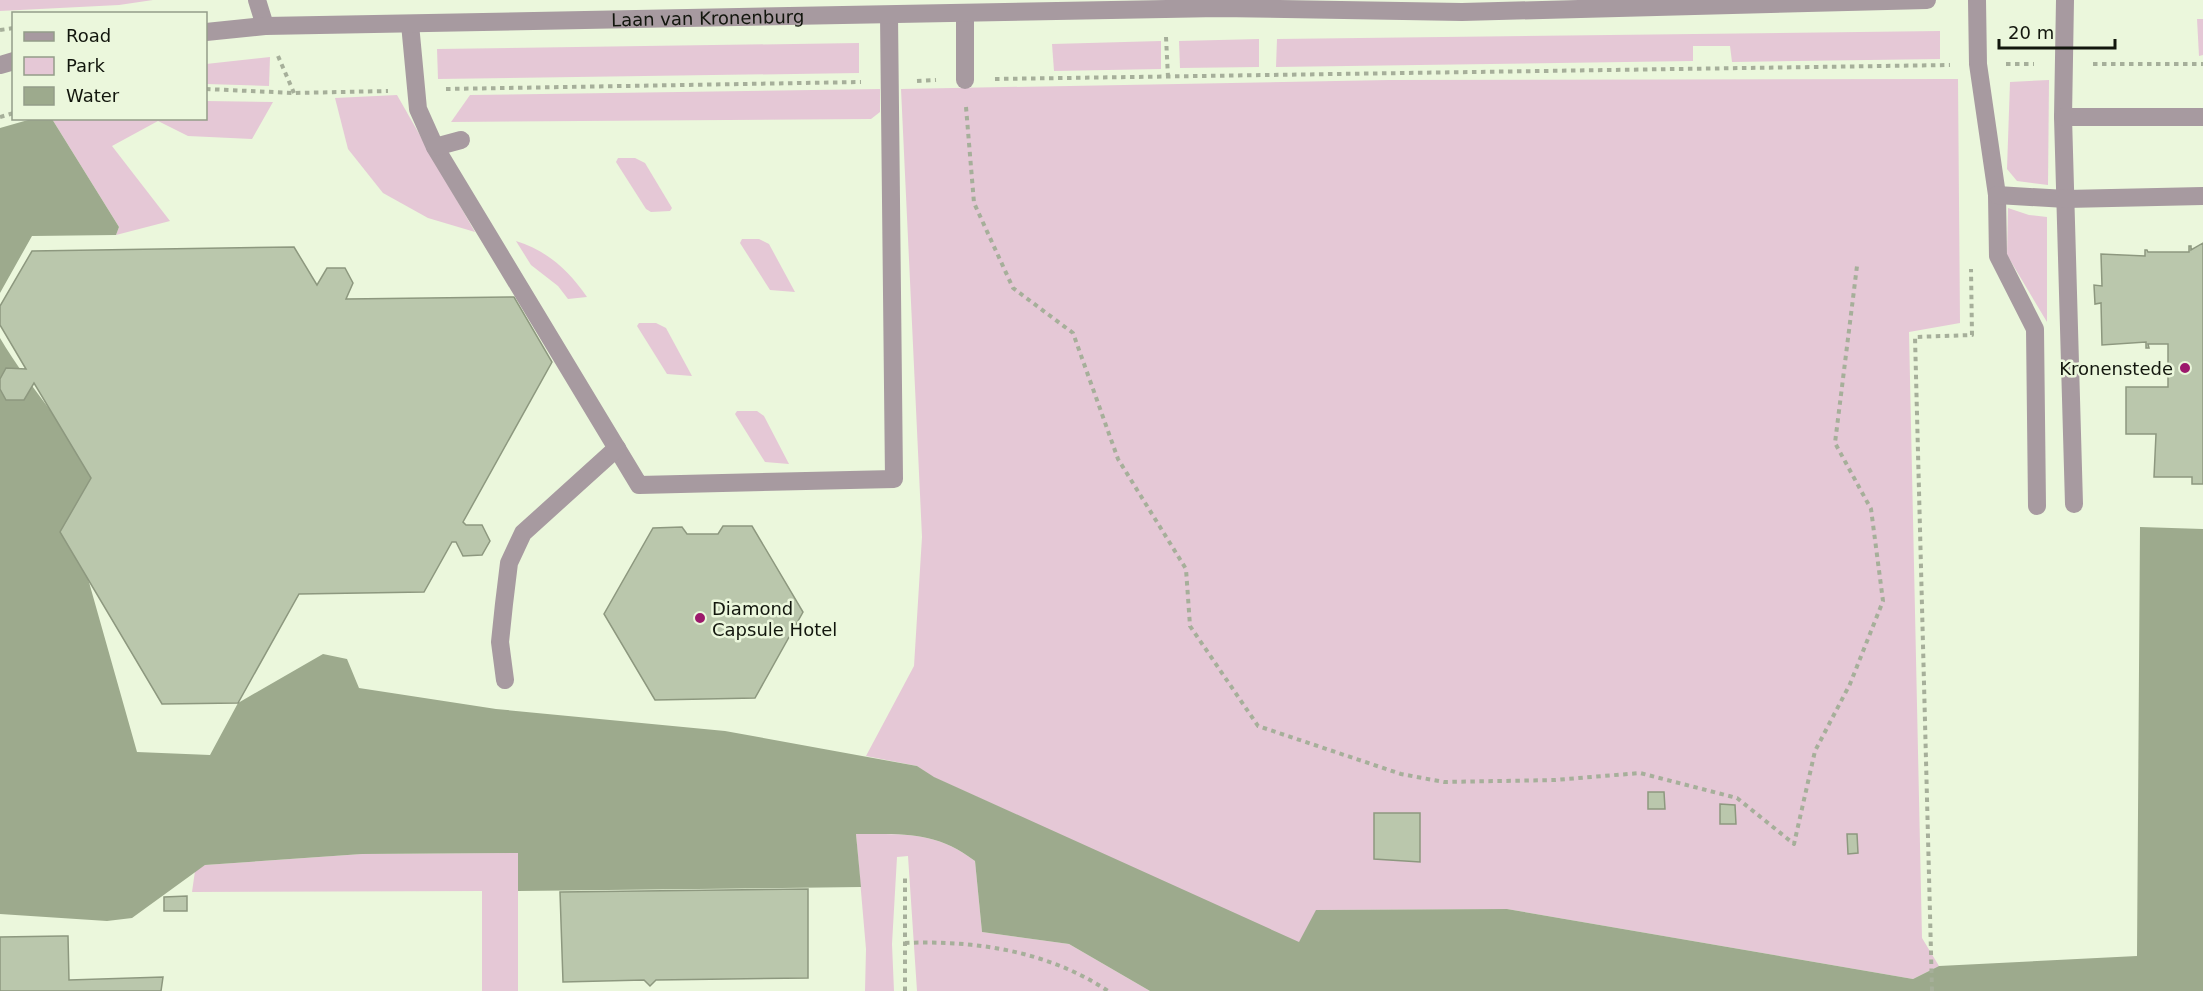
<svg xmlns="http://www.w3.org/2000/svg" width="2203" height="991" font-family="'DejaVu Sans',sans-serif">
<rect width="100%" height="100%" fill="#ebf7dc"/>
<g fill="#e5c8d6">
<path d="M0,0H153L119,5L0,11Z"/>
<path d="M2197,19H2203V55L2199,56Z"/>
<path d="M1940,31V59L1732,62L1730,46H1693V61L1276,67L1277,39Z"/>
<path d="M1259,39V67L1180,68L1179,41Z"/>
<path d="M1161,41V69L1054,71L1052,44Z"/>
<path d="M859,43V73L438,79L437,49Z"/>
<path d="M270,57L269,86L206,84V64Z"/>
<path d="M1958,79L1960,323L1909,332L1922,938L1939,966L1913,979L1507,909L1317,910L1299,943L933,777L917,766L866,756L914,666L922,537L901,89L1389,80Z"/>
<path d="M2049,80L2048,185L2017,181L2007,169L2010,82Z"/>
<path d="M880,89V112L871,119L451,122L470,95Z"/>
<path d="M397,95L475,232L428,218L383,193L348,149L335,98Z"/>
<path d="M206,101L273,102L252,139L188,136L158,121L112,146L170,221L116,235L119,227L52,119L206,118Z"/>
<path d="M618,158H635L645,163L672,208L670,211L651,212L646,209L616,162Z"/>
<path d="M2008,208L2029,215L2047,217V322L2007,255Z"/>
<path d="M742,239H759L769,244L795,292L770,290L740,243Z"/>
<path d="M516,241C548,251 569,271 587,297L568,299L558,286L531,265Z"/>
<path d="M639,323H656L666,328L692,376L667,374L637,326Z"/>
<path d="M737,411H757L764,416L789,464L765,462L735,414Z"/>
<path d="M856,834C904,834 936,831 975,861L982,932L1069,944L1150,991H917L908,856L897,857L892,944L894,991H865L866,949Z"/>
<path d="M518,853V991H482V891L192,892L195,871L205,865L362,854Z"/>
</g>
<g fill="#9daa8d">
<path d="M35,118L52,119L119,227L116,235L32,236L0,293V128Z"/>
<path d="M0,338C30,389 72,433 102,485L85,568L137,752L210,755L238,703L323,654L347,659L359,688L496,709L725,731L917,766L934,777L1299,942L1316,910L1507,909L1913,979L1939,966L2137,956L2140,527L2203,529V991H1150L1069,944L982,932L975,861C936,831 904,834 856,834L861,887L518,891V853L362,854L205,865L132,918L107,921L0,914Z"/>
</g>
<g fill="#bac7ac" stroke="#8d987f" stroke-width="1.5">
<path d="M2203,243V484H2192V477H2154L2156,434H2126V387H2168V344H2148L2149,348H2146V342L2102,345L2101,303L2095,304L2094,285L2102,286L2101,254L2145,256V250H2147L2148,252H2189V246H2191V250Z"/>
<path d="M294,247L317,285L327,268H345L353,283L346,299L514,297L552,362L463,522L466,525H482L490,541L482,555L463,556L456,542H452L424,592L299,594L238,703L162,704L60,532L91,478L34,383L24,400H6L0,389V379L6,368L26,369L0,325V306L32,251Z"/>
<path d="M723,526H752L803,612L755,698L655,700L604,614L653,528L682,527L687,534H718Z"/>
<path d="M1648,792H1664L1665,809H1648Z"/>
<path d="M1720,804L1735,805L1736,824H1720Z"/>
<path d="M1374,813H1420V862L1374,859Z"/>
<path d="M1847,834H1857L1858,853L1848,854Z"/>
<path d="M808,889V978L656,980L650,986L644,980L563,982L560,892Z"/>
<path d="M187,896V911H164V897Z"/>
<path d="M63,936H68L69,980L163,977L161,991H0V937Z"/>
</g>
<g fill="none" stroke-linecap="round" stroke-linejoin="round">
<g stroke="#a6af9a" stroke-width="4" stroke-dasharray="4.5 4.5" stroke-linecap="butt">
<path d="M0,30L14,28"/>
<path d="M1166,37L1168,77"/>
<path d="M278,56L294,93"/>
<path d="M2006,64H2034"/>
<path d="M2093,64H2203"/>
<path d="M995,79L1950,65"/>
<path d="M917,81L936,80"/>
<path d="M206,89L294,93L388,91"/>
<path d="M446,89L861,82"/>
<path d="M966,107L974,203L1013,288L1073,333L1118,459L1186,569L1190,626L1258,726L1401,774L1444,782L1555,780L1640,773L1737,798L1794,844L1815,751L1850,684L1883,601L1871,509L1835,443L1857,266"/>
<path d="M0,117L14,113"/>
<path d="M905,943C975,940 1048,951 1108,991"/>
<path d="M905,991V878"/>
<path d="M1932,991L1915,337L1972,335L1971,269"/>
</g>
<g stroke="#a79aa0" stroke-width="18">
<path d="M1977,0L1978,64L1997,195L1998,256L2035,329L2037,506"/>
<path d="M2065,0L2063,117L2074,504"/>
<path d="M965,13V80"/>
<path d="M410,24L418,109L435,147L639,485L894,479L889,15"/>
<path d="M2063,117H2203"/>
<path d="M435,147L461,140"/>
<path d="M1997,195L2066,199L2203,196"/>
<path d="M505,680L500,642L504,604L509,563L523,533L617,448"/>
</g>
<g stroke="#a79aa0" stroke-width="18">
<path d="M257,0L265,26"/>
<path id="s1" d="M206,32L265,26L1219,8L1462,12L1927,0"/>
<path d="M0,65L14,61"/>
</g>
</g>
<g fill="#9c196c" stroke="#ebf7dc" stroke-width="2">
<circle cx="2185" cy="368" r="6"/>
<circle cx="700" cy="618" r="6"/>
</g>
<g text-anchor="middle" dominant-baseline="central" stroke-width="5" stroke-linejoin="round" paint-order="stroke">
<g font-size="18" fill="#12160d" stroke="#ebf7dc">
<text stroke="none"><textPath href="#s1" startOffset="502">Laan van Kronenburg</textPath></text>
</g>
<g font-size="18" fill="#12160d" stroke="#ebf7dc" text-anchor="end">
<text x="2173" y="368">Kronenstede</text>
<text x="712" y="608" text-anchor="start">Diamond<tspan x="712" dy="21">Capsule Hotel</tspan></text>
</g>
</g>
<rect x="12" y="12" width="195" height="108" fill="#ebf7dc" stroke="#949d89" stroke-width="1.5"/>
<rect x="24" y="32" width="30" height="9" fill="#a79aa0" stroke="#949d89" stroke-width="1.5"/>
<text x="66" y="42" font-size="18" fill="#12160d">Road</text>
<rect x="24" y="57" width="30" height="18" fill="#e5c8d6" stroke="#949d89" stroke-width="1.5"/>
<text x="66" y="72" font-size="18" fill="#12160d">Park</text>
<rect x="24" y="87" width="30" height="18" fill="#9daa8d" stroke="#949d89" stroke-width="1.5"/>
<text x="66" y="102" font-size="18" fill="#12160d">Water</text>
<path d="M1999 39v9h116v-9" fill="none" stroke="#12160d" stroke-width="3"/>
<text x="2008" y="39" font-size="18" fill="#12160d" stroke="#ebf7dc" stroke-width="4.5" paint-order="stroke">20 m</text>
</svg>
